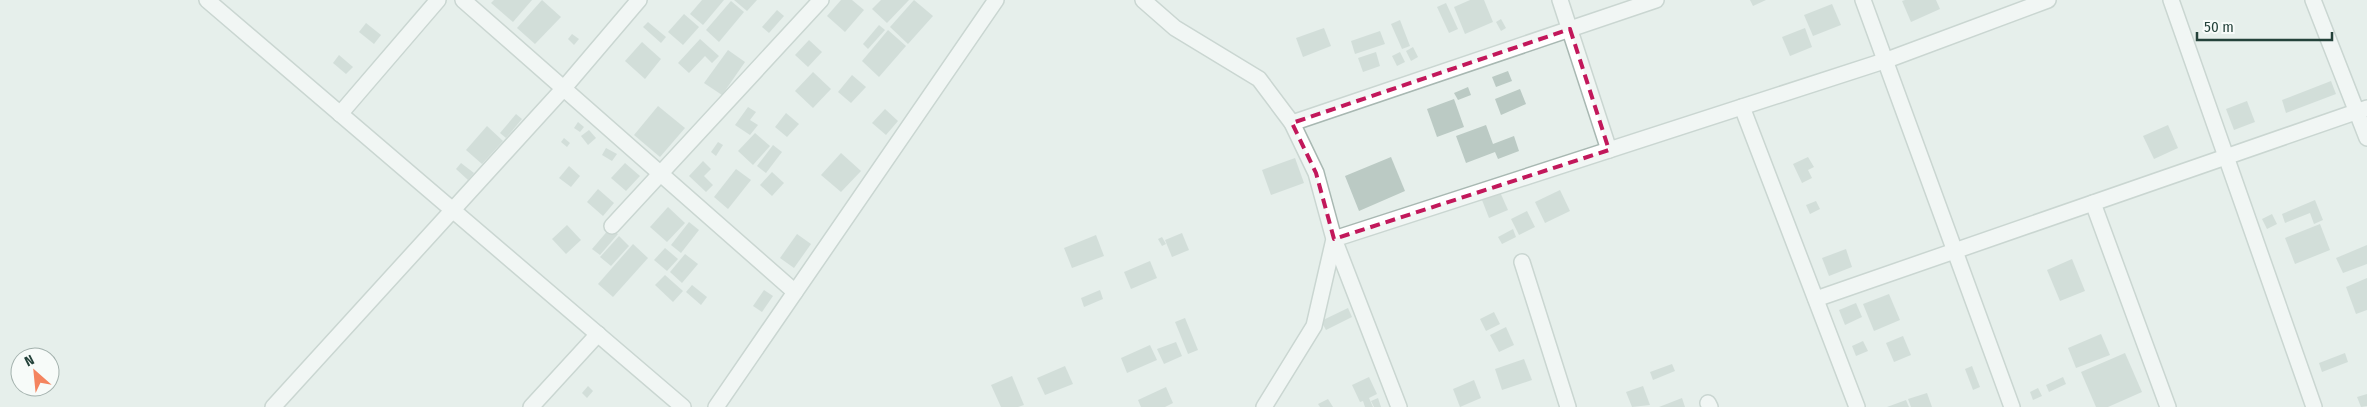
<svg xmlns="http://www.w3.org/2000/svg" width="2367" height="407" font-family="'Fira Sans Condensed',sans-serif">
<rect width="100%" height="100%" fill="#e6efeb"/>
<g fill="#bbcac4">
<path d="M494,0H532L513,22L491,3Z"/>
<path d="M542,0L561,17L535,44L517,28Z"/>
<path d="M702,0H724L703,25L690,14Z"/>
<path d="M734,0H757L747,11Z"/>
<path d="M841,0H852L864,10L845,32L827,16Z"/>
<path d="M881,0H909L887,23L872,9Z"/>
<path d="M914,0L933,16L908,44L890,27Z"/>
<path d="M1470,0H1484L1493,22L1465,34L1454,7Z"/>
<path d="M1750,0H1766L1753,6Z"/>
<path d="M1905,0H1936L1940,9L1911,22L1902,1Z"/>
<path d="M731,1L744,12L719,42L706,30Z"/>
<path d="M1446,3L1458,29L1449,33L1437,7Z"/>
<path d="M1832,4L1841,25L1813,36L1804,15Z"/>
<path d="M777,10L784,16L769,33L762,27Z"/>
<path d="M684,14L699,27L683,45L668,32Z"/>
<path d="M1501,19L1506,28L1501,31L1496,22Z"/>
<path d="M1400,20L1410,46L1402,49L1391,24Z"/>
<path d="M648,22L666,37L661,43L643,27Z"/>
<path d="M366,23L381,35L374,44L359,32Z"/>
<path d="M879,25L885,30L868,49L863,44Z"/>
<path d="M1324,28L1331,46L1303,57L1296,38Z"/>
<path d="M1805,28L1812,47L1790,56L1782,37Z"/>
<path d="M888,30L906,46L879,77L862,61Z"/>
<path d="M1380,31L1385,44L1355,54L1351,41Z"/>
<path d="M572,34L579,39L574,45L568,39Z"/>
<path d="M700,39L719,56L712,63L705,56L689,73L678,63Z"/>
<path d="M809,40L822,52L808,67L795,55Z"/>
<path d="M642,42L661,59L645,79L625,61Z"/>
<path d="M1413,47L1418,57L1411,61L1406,51Z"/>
<path d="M728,50L745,62L722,95L704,83Z"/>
<path d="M1376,52L1380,66L1363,72L1358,58Z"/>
<path d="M1400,52L1405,62L1397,66L1392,56Z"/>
<path d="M339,55L353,67L346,74L333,63Z"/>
<path d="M1508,71L1512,81L1496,87L1492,77Z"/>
<path d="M813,72L831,89L813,108L795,91Z"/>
<path d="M852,75L866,87L851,103L838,92Z"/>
<path d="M2331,81L2336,94L2286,113L2282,100Z"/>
<path d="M1468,87L1471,95L1458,100L1454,93Z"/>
<path d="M1520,89L1526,104L1501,115L1495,99Z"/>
<path d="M1454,99L1464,127L1437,137L1427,109Z"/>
<path d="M2247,101L2255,122L2234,130L2226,109Z"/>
<path d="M658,106L685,128L660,157L634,135Z"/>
<path d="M748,107L756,112L750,120L758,125L750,135L735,125Z"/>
<path d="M885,109L898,121L886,135L872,123Z"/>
<path d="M786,113L799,124L787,137L775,127Z"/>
<path d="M516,114L522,119L506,138L500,133Z"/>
<path d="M578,122L584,127L580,132L574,128Z"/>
<path d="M1486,125L1493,144L1514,136L1519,151L1498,159L1495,152L1466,163L1456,136Z"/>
<path d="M2168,125L2178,148L2154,159L2143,136Z"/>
<path d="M487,126L503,141L482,164L466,150Z"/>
<path d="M589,130L596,138L588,145L581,136Z"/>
<path d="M755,133L770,146L753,165L738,151Z"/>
<path d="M564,138L570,143L567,147L561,142Z"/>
<path d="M718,142L723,145L716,156L711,152Z"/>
<path d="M773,145L782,152L766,173L757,166Z"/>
<path d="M606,148L617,154L612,161L602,155Z"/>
<path d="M841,153L861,171L841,192L821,175Z"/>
<path d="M1391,157L1405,191L1359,211L1345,176Z"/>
<path d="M1808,157L1814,167L1808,170L1812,178L1802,183L1793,164Z"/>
<path d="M1295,158L1304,183L1271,195L1262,170Z"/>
<path d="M703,161L711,169L704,176L713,185L706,192L689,176Z"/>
<path d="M461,163L474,173L468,180L456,169Z"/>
<path d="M625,163L640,176L626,191L611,178Z"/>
<path d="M569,166L580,176L571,187L559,178Z"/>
<path d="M736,169L751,180L728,209L714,197Z"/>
<path d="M772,172L784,183L772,196L760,185Z"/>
<path d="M598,189L614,203L603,216L587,202Z"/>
<path d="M1560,190L1570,211L1545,223L1535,202Z"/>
<path d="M1500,192L1508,210L1489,218L1482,200Z"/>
<path d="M2315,200L2323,220L2314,224L2310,213L2285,223L2282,214Z"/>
<path d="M1816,201L1820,209L1810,214L1806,205Z"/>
<path d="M668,207L685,223L667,242L650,227Z"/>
<path d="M1527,211L1535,227L1519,235L1511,219Z"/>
<path d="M2272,214L2277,224L2267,229L2262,219Z"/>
<path d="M689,222L699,230L681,253L671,245Z"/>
<path d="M2320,224L2330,250L2295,264L2285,238Z"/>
<path d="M567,225L581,240L566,254L552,239Z"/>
<path d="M610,228L618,234L600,255L592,249Z"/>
<path d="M1513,229L1516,237L1502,244L1498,237Z"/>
<path d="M1182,233L1189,250L1172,257L1165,240Z"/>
<path d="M797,234L811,244L794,268L780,258Z"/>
<path d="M1096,235L1104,256L1072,268L1064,248Z"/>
<path d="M619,236L629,246L611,266L600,257Z"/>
<path d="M1162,237L1166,244L1162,246L1158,239Z"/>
<path d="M633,244L648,258L613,297L598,284Z"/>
<path d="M2367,245V264L2343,273L2336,258Z"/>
<path d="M665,248L678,259L667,271L654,260Z"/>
<path d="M1846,249L1852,267L1829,276L1822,258Z"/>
<path d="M685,254L698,264L682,283L670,272Z"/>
<path d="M2072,259L2085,291L2060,301L2047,270Z"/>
<path d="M1150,261L1157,278L1131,289L1124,272Z"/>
<path d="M665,275L683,291L673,302L655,285Z"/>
<path d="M2367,278V310L2356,314L2346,287Z"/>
<path d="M692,285L707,297L701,305L686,292Z"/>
<path d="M764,290L773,296L762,312L753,306Z"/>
<path d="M1100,290L1103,299L1084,307L1081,298Z"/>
<path d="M1889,294L1900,320L1874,331L1863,304Z"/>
<path d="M1856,303L1862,317L1845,325L1839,310Z"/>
<path d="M1348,308L1352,317L1326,330L1321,321Z"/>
<path d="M1494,312L1500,324L1486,331L1480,319Z"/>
<path d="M1185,318L1198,350L1188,354L1175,322Z"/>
<path d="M1506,327L1514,345L1499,352L1490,335Z"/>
<path d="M2101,334L2110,355L2076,368L2068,348Z"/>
<path d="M1903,336L1911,355L1894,362L1886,343Z"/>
<path d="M1863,341L1868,351L1856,356L1852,346Z"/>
<path d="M1176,342L1182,356L1164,364L1157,349Z"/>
<path d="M1150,345L1157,360L1127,373L1121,358Z"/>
<path d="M2125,353L2142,392L2108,407H2096L2081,372Z"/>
<path d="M2345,353L2348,362L2322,372L2319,363Z"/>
<path d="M1524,359L1532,380L1502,390L1495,369Z"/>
<path d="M1672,364L1675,371L1653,380L1650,372Z"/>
<path d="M1065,366L1073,384L1045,395L1037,378Z"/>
<path d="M1972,366L1980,387L1973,390L1965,369Z"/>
<path d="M1012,376L1024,405L1018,407H1001L991,385Z"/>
<path d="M1369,377L1377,394L1369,398L1373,407H1365L1363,401L1360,402L1352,385Z"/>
<path d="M2063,377L2066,384L2049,392L2046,385Z"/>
<path d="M1474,380L1481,398L1460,407L1453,389Z"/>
<path d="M588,386L593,391L587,398L582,393Z"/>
<path d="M1643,386L1650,405L1632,407L1626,392Z"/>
<path d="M1166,387L1173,403L1165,407H1141L1138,400Z"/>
<path d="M2038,388L2042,396L2033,400L2030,392Z"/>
<path d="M1927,393L1932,407H1911L1908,399Z"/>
<path d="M2367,394V406L2361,407L2357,397Z"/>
<path d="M1378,398L1381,407H1374L1371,401Z"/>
<path d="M1682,398L1685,407H1659Z"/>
<path d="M1328,399L1333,407H1320L1318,404Z"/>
<path d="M1906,400L1909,407H1887Z"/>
</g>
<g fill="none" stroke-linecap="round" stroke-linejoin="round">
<g stroke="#a8b8b2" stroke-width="18">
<g id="street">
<path d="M207,0L683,407"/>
<path d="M463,0L795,292"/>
<path d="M1143,0L1175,28L1259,79L1292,123L1316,173L1334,239L1314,326L1264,407"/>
<path d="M1560,0L1609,150"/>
<path d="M1863,0L2012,407"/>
<path d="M2171,0L2314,407"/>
<path d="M2313,0L2367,138"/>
<path d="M1742,107L1857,407"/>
<path d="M340,114L438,0"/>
<path d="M1292,123L1656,0"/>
<path d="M2093,203L2168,407"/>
<path d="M612,226L821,0"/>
<path d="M1522,262L1568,407"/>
<path d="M1816,299L2367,108"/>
<path d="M1708,403L1710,407"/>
<path d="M273,407L564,88L639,0"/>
<path d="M531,407L598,334"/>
<path d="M716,407L996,0"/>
<path d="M1399,407L1334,239L1887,60L2048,0"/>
</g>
</g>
<use href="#street" stroke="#fff" stroke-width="15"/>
</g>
<path d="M0 0H2367V407H0ZM1570,29L1609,150L1334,239L1316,173L1292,123Z" fill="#e6efeb" fill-opacity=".55" fill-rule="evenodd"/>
<path fill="none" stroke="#c2185b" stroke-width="4" stroke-dasharray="10 6" stroke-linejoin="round" d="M1570,29L1609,150L1334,239L1316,173L1292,123Z"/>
<g transform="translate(35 372) rotate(333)"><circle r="24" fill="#f7fbf9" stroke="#a3b1ad"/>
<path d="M0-4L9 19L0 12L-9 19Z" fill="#f4845f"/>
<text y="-8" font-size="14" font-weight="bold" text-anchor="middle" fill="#24423a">N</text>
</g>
<path d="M2197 32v8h135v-8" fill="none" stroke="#24423a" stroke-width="2.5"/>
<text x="2204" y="32" font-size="15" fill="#24423a" stroke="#f7fbf9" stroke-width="4" paint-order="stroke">50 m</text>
</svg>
